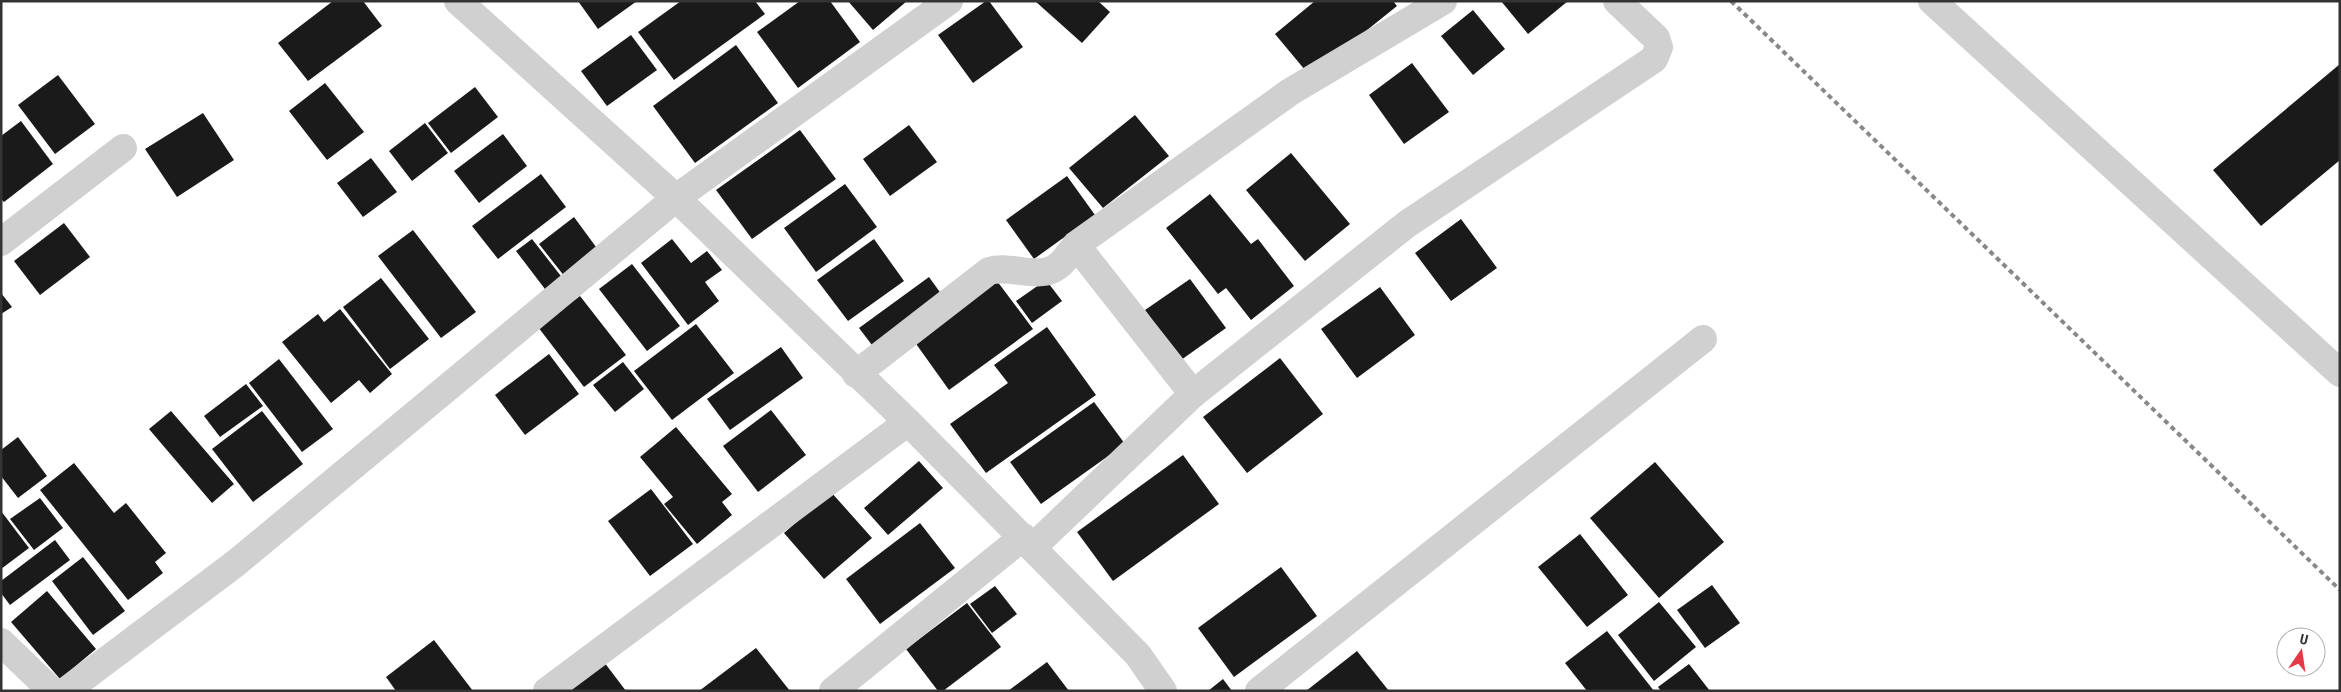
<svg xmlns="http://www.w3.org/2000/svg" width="2341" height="692" font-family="'Roboto Condensed',sans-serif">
<rect width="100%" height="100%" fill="#fff"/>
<g fill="#1a1a1a">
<path d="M333,1H363L382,26L308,81L278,43Z"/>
<path d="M578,1H637L598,29Z"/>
<path d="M681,1H755L765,14L674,80L638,32Z"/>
<path d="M800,1H830L860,42L798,88L757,32Z"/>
<path d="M848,1H907L873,30Z"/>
<path d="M986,1H989L1023,47L973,83L938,35Z"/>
<path d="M1035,1H1098L1110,12L1082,43Z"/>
<path d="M1315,1H1393L1397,6L1310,76L1275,34Z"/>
<path d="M1501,1H1568L1528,34Z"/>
<path d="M1473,10L1505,49L1473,75L1441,36Z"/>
<path d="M631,35L657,70L607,106L581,71Z"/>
<path d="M736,45L778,103L695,163L653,106Z"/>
<path d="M1412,63L1449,112L1404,144L1369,95Z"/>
<path d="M2340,64V160L2261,226L2213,170Z"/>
<path d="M58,75L95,124L55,154L18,105Z"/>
<path d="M325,83L364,132L327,160L289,111Z"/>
<path d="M475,87L498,117L451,153L428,123Z"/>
<path d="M203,113L234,160L177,197L145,149Z"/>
<path d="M1135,115L1169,156L1103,208L1069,168Z"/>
<path d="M21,121L53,164L4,202L1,199V136Z"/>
<path d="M425,123L448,153L412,181L389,151Z"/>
<path d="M909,125L937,162L890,196L863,159Z"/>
<path d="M800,130L836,179L752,239L716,190Z"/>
<path d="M503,134L527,166L479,203L454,171Z"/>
<path d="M1291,153L1350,224L1305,261L1246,190Z"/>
<path d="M371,158L397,192L363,217L337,183Z"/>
<path d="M541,174L566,207L498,259L472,226Z"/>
<path d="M1067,176L1095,215L1034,259L1006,220Z"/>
<path d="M845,184L877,227L816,272L784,228Z"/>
<path d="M1210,194L1251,244L1258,239L1294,286L1251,320L1226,288L1218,294L1166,228Z"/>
<path d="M574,217L599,251L565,277L539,244Z"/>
<path d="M1461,219L1497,268L1451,301L1415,253Z"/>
<path d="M64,223L90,257L40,295L14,261Z"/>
<path d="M413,230L476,312L441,338L378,256Z"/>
<path d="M532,239L564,280L548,293L516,251Z"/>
<path d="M672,239L691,263L707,251L722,270L705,282L719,301L688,325L641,263Z"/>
<path d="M874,239L904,281L848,321L817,280Z"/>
<path d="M632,264L680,326L647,351L599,289Z"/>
<path d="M929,277L947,302L878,353L859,328Z"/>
<path d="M381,278L429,339L390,369L343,307Z"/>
<path d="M1190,279L1226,328L1181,360L1145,310Z"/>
<path d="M1046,280L1062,301L1032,323L1016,301Z"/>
<path d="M997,281L1033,329L949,390L914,341Z"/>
<path d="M1380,287L1415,335L1357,378L1321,329Z"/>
<path d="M1,293L12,307L1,314Z"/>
<path d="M580,296L626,355L584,387L538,327Z"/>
<path d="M340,309L392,374L370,393L359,380L331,403L282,342L318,314L324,322Z"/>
<path d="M696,324L734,373L672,420L634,371Z"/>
<path d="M1047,327L1096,395L986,473L950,424L1008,383L994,365Z"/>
<path d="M781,347L803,378L730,430L707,399Z"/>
<path d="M549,354L579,394L525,435L495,395Z"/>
<path d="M1280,358L1323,414L1247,473L1203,417Z"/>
<path d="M279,359L333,429L302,452L249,383Z"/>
<path d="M623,362L644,389L615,412L593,385Z"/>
<path d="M246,384L263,406L220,437L204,416Z"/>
<path d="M1094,402L1125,444L1041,504L1010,462Z"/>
<path d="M771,410L806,455L758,492L723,446Z"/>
<path d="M171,411L234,484L212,503L149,429Z"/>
<path d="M262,411L303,464L253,502L212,449Z"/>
<path d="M676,427L732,494L722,502L732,515L697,544L664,504L673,497L640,457Z"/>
<path d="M18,437L47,476L18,498L1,476V450Z"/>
<path d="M1183,455L1219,504L1113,581L1077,532Z"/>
<path d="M919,461L943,488L888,535L864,508Z"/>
<path d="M1655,462L1724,542L1659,598L1590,518Z"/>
<path d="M74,463L114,513L126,503L166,553L155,562L163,573L128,600L40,490Z"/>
<path d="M651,489L693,544L650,576L608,521Z"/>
<path d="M831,492L872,538L824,579L784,533Z"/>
<path d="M40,498L63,528L34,550L10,519Z"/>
<path d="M1,511L29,548L1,569Z"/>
<path d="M920,523L955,568L880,624L846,579Z"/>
<path d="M1580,534L1628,595L1587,627L1538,567Z"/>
<path d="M55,540L70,560L10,605L1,593V581Z"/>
<path d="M83,557L125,611L93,635L52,581Z"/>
<path d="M1281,567L1317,616L1234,677L1198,628Z"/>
<path d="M1712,585L1740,623L1705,648L1677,610Z"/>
<path d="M995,586L1017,614L992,633L970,604Z"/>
<path d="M47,591L96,649L60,679L11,622Z"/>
<path d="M1659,602L1696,647L1654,681L1618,635Z"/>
<path d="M967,603L1001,647L943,691H938L906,649Z"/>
<path d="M1607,631L1654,691H1587L1565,663Z"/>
<path d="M434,640L473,691H396L386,677Z"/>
<path d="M756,648L790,691H699Z"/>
<path d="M1357,651L1389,691H1306Z"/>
<path d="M601,658L626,691H568Z"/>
<path d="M1047,662L1069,691H1008Z"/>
<path d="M1689,664L1710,691H1661L1658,687Z"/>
<path d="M1223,679L1232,691H1208Z"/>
</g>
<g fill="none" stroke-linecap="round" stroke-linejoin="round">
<g stroke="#d0d0d0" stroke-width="28">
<path d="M458,1L676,198L908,422L1138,655L1163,691"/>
<path d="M1932,1L2340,373"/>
<path d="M1,242L123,148"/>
<path d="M1076,245L1193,394"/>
<path d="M856,374L989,271C1011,264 1039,281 1058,266C1065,261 1070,252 1076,245L1290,92L1443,1"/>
<path d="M1033,547L1193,394L1407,224L1654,59L1659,47L1656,38L1617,1"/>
<path d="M1,642L52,691"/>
<path d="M66,691L236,563L676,198L949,1"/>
<path d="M547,691L908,422"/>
<path d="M833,691L1023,537"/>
<path d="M1259,691L1703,339"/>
</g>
<path stroke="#888" stroke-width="4" stroke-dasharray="5 4" stroke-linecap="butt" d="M1731,1L2340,590"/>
</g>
<rect width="2341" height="692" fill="none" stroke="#333333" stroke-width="5"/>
<g transform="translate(2301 652) rotate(13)"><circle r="24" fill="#ffffff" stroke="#adadad"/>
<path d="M0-4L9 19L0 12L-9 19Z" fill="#e63946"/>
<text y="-8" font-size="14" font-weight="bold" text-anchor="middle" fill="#333333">U</text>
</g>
</svg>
